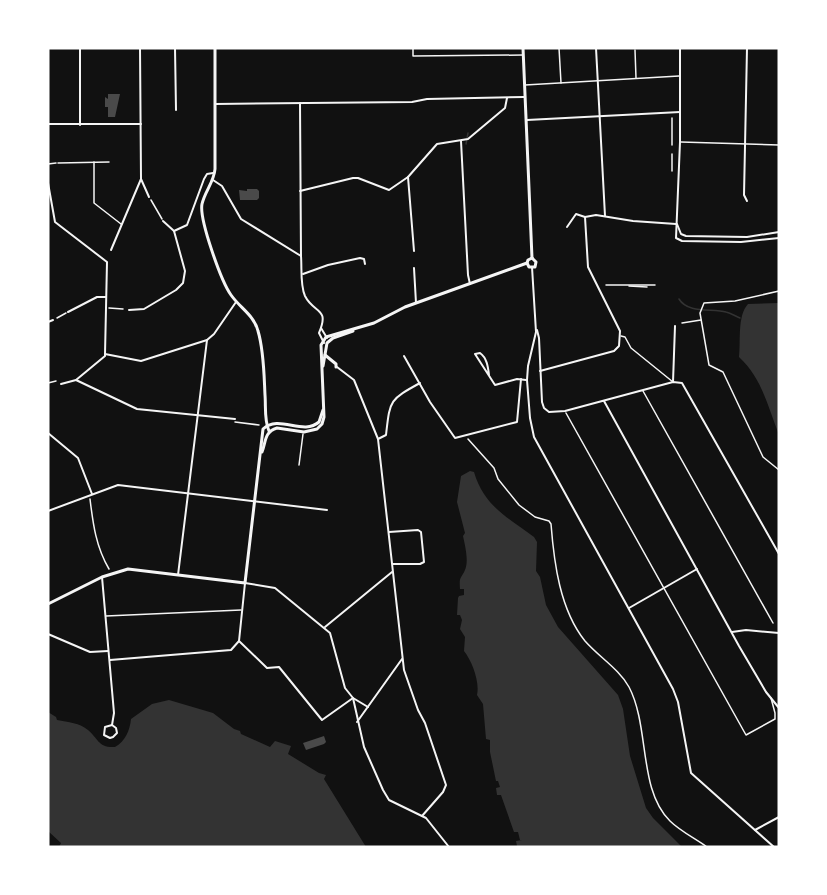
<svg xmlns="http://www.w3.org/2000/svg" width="827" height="895" font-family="Roboto,sans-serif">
<rect width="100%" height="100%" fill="#111"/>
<g fill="#333">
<path d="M779,303V435C768,407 762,378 739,357C741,341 737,316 748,304Z"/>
<path d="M470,471L474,472C484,506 507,517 534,537L537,542L536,571L540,577L546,605L558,627L618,695L623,709L630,756L646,808L653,818L682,847L517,846L516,841L522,840H520L518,832H514L501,795H497L496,788L500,787L498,781H496L490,752V740L486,739L483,704L477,695C480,682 472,661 464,651L465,637L460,629L462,620L460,615H457L458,598L459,596L464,595V589H460C459,576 461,579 465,570C469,561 465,545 463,536L465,533L457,502L461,476Z"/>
<path d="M169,700L213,713L234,729L240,731L241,734L270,747L275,741L291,746L288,754L319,773L326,775L324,779L366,847H59L61,843L48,831V712L56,717L57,720C68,722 80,723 88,730C98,738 98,748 115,747C125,742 130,730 131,719L152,704Z"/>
</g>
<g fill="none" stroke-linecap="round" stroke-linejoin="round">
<g stroke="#333" stroke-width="1.5">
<path d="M466,144L468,133"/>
<path d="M679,299C688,314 713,308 726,312C731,313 735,316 740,318"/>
</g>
</g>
<g fill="#4a4a4a">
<path d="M108,94H120L115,117H108V107H105V97L108,99Z"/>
<path d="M247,189H257L259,191V198L257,200H240L239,190L247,191Z"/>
<path d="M324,736L326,742L324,744L306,750L303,743Z"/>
</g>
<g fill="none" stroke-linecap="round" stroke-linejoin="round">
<g stroke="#f5f5f5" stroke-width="1.5">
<path d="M672,145V118"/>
<path d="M48,164L56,163"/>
<path d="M672,171V154"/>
<path d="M151,200L162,219"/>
<path d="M606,285H655"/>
<path d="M629,286L647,287"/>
<path d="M779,291L735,301L704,303L700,313L709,365L723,372L763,457L779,470"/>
<path d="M109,308L123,309"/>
<path d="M57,318L66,313"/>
<path d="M682,323L701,320"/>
<path d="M48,383L56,381"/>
<path d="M235,422L259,425"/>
<path d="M468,439L494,468L498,479L519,505L535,517L549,521L551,524C554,563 560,610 585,641C599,657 619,669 629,687C650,727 638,790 670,821C680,831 696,839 707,847"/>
<path d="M90,499C93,524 96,547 109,569"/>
</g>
<g stroke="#f5f5f5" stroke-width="1.5">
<path d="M413,48V56L523,55"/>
<path d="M559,48L561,83"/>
<path d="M635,50L636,78"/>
<path d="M525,85L679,76"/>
<path d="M681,142L779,145"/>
<path d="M94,162V203L121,224"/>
<path d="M58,163L109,162"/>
<path d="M621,336L625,337L631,348L673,382"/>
<path d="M643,391L773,623"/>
<path d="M566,413L746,735L775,719V713L771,698"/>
<path d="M299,465L303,434"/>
<path d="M106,616L241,610"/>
</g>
<g stroke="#f5f5f5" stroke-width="2">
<path d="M80,48V125"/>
<path d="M140,48L141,179L149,197"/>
<path d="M175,48L176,110"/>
<path d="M596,48L605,216"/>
<path d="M680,48V142L676,238L682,241L741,242L779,238"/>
<path d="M747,48L744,195L747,201"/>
<path d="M300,103L301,256"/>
<path d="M215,104L412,102L427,99L524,97"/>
<path d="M527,120L680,112"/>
<path d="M48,124H141"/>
<path d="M461,141L468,275L470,284"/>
<path d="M408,177L414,251"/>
<path d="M213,180L222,186L241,219L301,256C302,268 300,285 305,296C314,314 330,307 319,333L324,343"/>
<path d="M48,183L55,222L107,262L105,354"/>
<path d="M300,191L353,178H358L389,190L408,177L437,144L468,139L505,108L507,98"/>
<path d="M163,221L174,231L187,225L204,179L207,174L213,173"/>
<path d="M677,224L681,234L686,236L747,237L779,232"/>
<path d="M567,227L576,214L585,217L596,215L633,221L676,224"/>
<path d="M111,250L141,179"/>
<path d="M532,267L536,332L528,366L527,380L530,418L534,437L673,689L678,702L691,773L774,847"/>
<path d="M414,268L416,303"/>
<path d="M303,274L328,265L360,258L364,259L365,264"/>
<path d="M129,310L144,309L176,290L183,283L185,271L174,231"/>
<path d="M68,312L97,297H106"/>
<path d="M48,322L53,320"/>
<path d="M321,328L327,338"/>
<path d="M537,330L539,338L542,402L544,408L549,412L565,411L673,382L682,383L779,554"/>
<path d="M105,354L141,361L207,340L214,334L236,302"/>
<path d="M404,356L430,402L455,438L517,422L521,379"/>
<path d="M337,367L354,380L378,439L404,670L418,710L425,723L446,785L443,792L422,816"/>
<path d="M540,371L614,351L619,346L620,331L588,267L585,217"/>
<path d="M489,375C488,367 487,358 480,353L475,354L495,385L517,379L526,380"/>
<path d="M76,380L137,409L235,419"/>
<path d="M673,382L675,326"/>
<path d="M61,384L76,380L105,356V354"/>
<path d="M604,401L739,646L766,692L779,708"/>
<path d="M48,433L78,458L92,494"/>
<path d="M378,439L386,435C390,400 389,400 420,383"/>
<path d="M48,511L118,485L327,510"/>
<path d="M389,532L418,530L421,532L424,562L420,564H393"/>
<path d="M178,575L207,340"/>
<path d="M102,577L114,713L112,725L105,727L104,735L110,738L113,737L117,733L116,728L112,725"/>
<path d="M629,608L697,569"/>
<path d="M325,627L392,572"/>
<path d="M732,632L746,630L779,633"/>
<path d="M48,634L90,652L108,651"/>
<path d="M239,641L267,668L279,667L322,720L353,698L368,707"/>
<path d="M110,660L231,650L239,641L245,583L275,588L330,633L345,688L353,698L364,747L383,790L389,800L426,818L449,847"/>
<path d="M357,722L402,659"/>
<path d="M755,830L779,817"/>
</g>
<path stroke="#f5f5f5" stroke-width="3" d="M215,48V169C214,182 205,191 202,204C199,219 221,281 231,295C240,308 254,315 258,331C264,351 264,375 265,395C266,407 264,420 269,431"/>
<g stroke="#f5f5f5" stroke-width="3">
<path d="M523,48L532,258"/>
<path d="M527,263L529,267H535L536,262L532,258"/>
<path d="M325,355L336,364V367"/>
<path d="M323,366L327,343L333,338L353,331"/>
<path d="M262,452C266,442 264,432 277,428L304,432L317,429L322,424L324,417L321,345L326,337L374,323L405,307L527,263L528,260L532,258"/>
<path d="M48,604L102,577L128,569L245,583L263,429C279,414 303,436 319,422L323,410"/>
</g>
</g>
<rect width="827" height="895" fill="none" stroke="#ffffff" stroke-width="99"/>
</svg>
